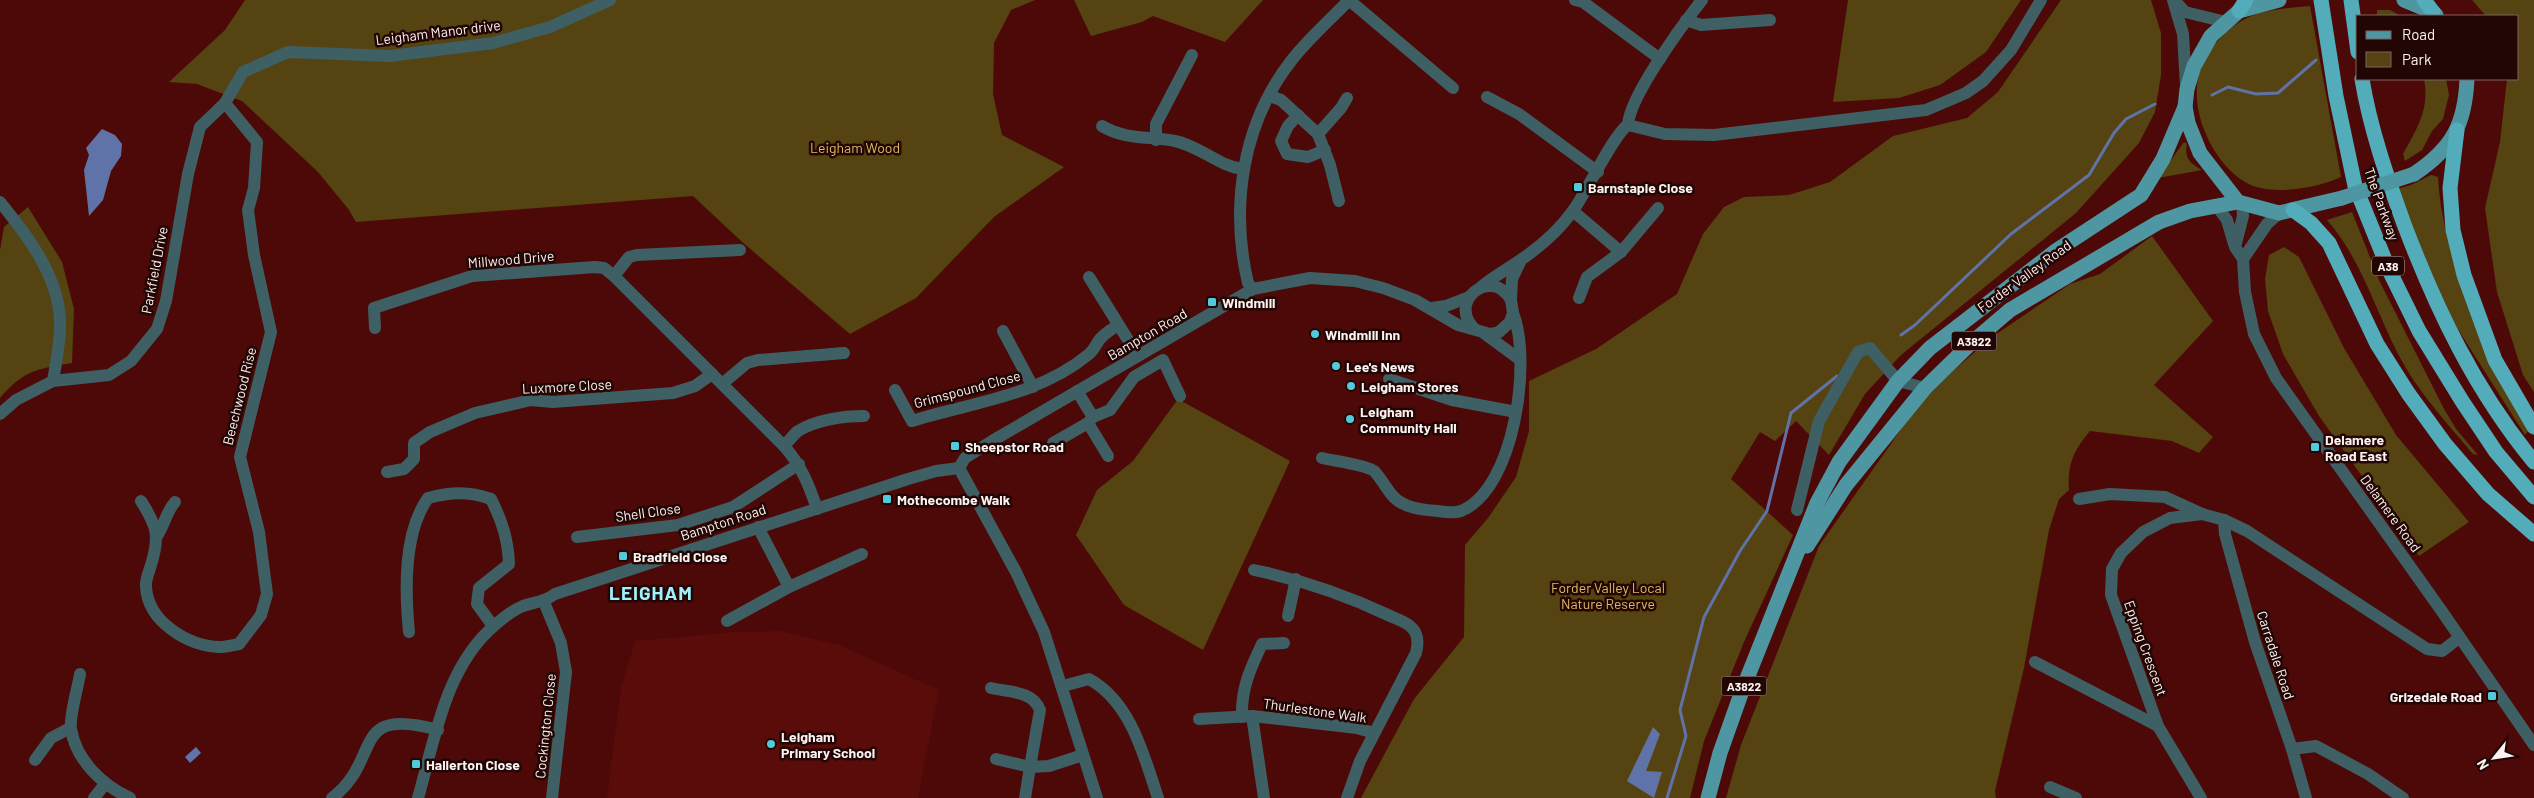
<svg xmlns="http://www.w3.org/2000/svg" width="2534" height="798" font-family="Barlow,sans-serif">
<rect width="100%" height="100%" fill="#4d0907"/>
<path fill="#590c09" d="M781,631L839,645L939,690L918,798H607L621,687L635,641L735,632Z"/>
<g fill="#554311">
<path d="M245,0H1035L1011,10L994,43L993,94L1002,135L1064,167L994,217L916,298L850,334L741,241L693,196L356,222L349,210L318,172L242,101L197,84L169,82L225,30Z"/>
<path d="M1074,0H1263L1225,42L1153,16L1142,22L1091,36Z"/>
<path d="M1848,0H2021L1986,52L1940,85L1899,98L1833,102Z"/>
<path d="M2061,0H2151L2161,33V75L2155,112L2139,143L2076,213L1901,355L1865,394L1829,455L1796,421L1775,441L1760,432L1731,479L1793,535L1744,642L1704,741L1690,798H1361L1414,699L1464,637L1465,545L1488,518L1516,477L1529,431V381L1596,349L1677,294L1703,234L1724,207L1744,197L1789,195L1830,182L1893,136L1967,118L1998,92Z"/>
<path d="M2472,0H2534V392L2523,375L2497,292L2485,208L2500,142L2507,79H2518V16H2486Z"/>
<path d="M2310,6L2341,177C2318,188 2269,197 2245,182C2216,165 2194,121 2197,87C2199,59 2222,30 2247,18C2267,9 2289,8 2310,6Z"/>
<path d="M2377,10H2390L2401,16H2377Z"/>
<path d="M2424,79H2446L2449,95L2443,119L2432,131L2422,150L2405,161L2403,154C2417,129 2430,108 2424,79Z"/>
<path d="M2184,142L2187,144C2184,158 2190,163 2202,170L2158,178Z"/>
<path d="M2431,175L2438,177C2443,268 2492,349 2529,430L2525,435L2447,312L2397,189L2411,185Z"/>
<path d="M28,207L62,262L74,309L72,363C37,369 24,370 0,398V250L4,227Z"/>
<path d="M2352,212L2379,280L2443,407L2456,429L2478,455L2473,454C2446,422 2418,392 2398,354C2375,309 2361,259 2327,220Z"/>
<path d="M2152,236L2213,321L2154,385L2213,437L2199,453L2172,441L2090,431C2074,450 2067,464 2069,490L2059,499L2049,530L2024,668L1995,791L1996,798H1726L1741,745L1819,546L1907,421L1929,392L1992,337L2070,284L2100,274Z"/>
<path d="M2284,247L2299,257L2344,348L2396,435L2469,522L2419,556L2319,416L2283,354L2268,311L2265,279L2269,255Z"/>
<path d="M1178,399L1290,461L1203,650L1124,605L1076,535L1097,490L1133,461Z"/>
</g>
<g fill="#6073a9">
<path d="M102,129L115,135L122,144L121,156L111,171L103,200L89,216L84,170L89,155L86,148Z"/>
<path d="M1653,727L1660,734L1646,771L1662,772L1654,798L1627,781Z"/>
<path d="M196,747L201,753L190,763L185,757Z"/>
</g>
<g fill="none" stroke-linecap="round" stroke-linejoin="round">
<g stroke="#6073a9" stroke-width="3">
<path d="M2212,95L2228,87L2256,94L2278,93L2316,60"/>
<path d="M1901,335L1915,325L2011,234L2089,175L2114,133L2126,119L2155,104"/>
<path d="M1667,798L1686,736L1680,710L1704,617L1740,551L1767,511L1791,413L1837,376"/>
</g>
<g stroke="#3e5f64" stroke-width="12">
<path d="M1575,0L1583,2L1660,59"/>
<path d="M2173,0L2183,34L2186,86"/>
<path d="M2174,0L2185,12L2226,22"/>
<path d="M1686,20L1701,25L1770,20"/>
<path d="M1270,96L1281,100L1318,134L1330,165L1339,201"/>
<path d="M1487,97L1519,114L1598,172"/>
<path d="M1298,115L1288,126L1281,141L1287,154L1308,157L1325,150"/>
<path d="M1628,125C1629,97 1683,24 1702,0"/>
<path d="M1102,126C1125,140 1149,136 1175,141C1200,146 1218,166 1243,169"/>
<path d="M1318,134L1341,108L1347,98"/>
<path d="M1156,140V124L1192,55"/>
<path d="M0,202C27,235 58,275 60,320C61,339 56,362 53,381"/>
<path d="M2242,203L2243,216L2235,247L2243,259L2245,292L2254,334L2276,378L2441,610L2534,745"/>
<path d="M2216,205L2227,220L2234,244"/>
<path d="M1573,211L1621,252"/>
<path d="M2243,259L2267,224L2279,213"/>
<path d="M614,276L629,257L637,255L740,250"/>
<path d="M1089,277L1138,356"/>
<path d="M1481,287C1494,276 1508,269 1522,259C1541,246 1559,230 1572,212C1586,194 1614,133 1628,125L1665,134L1714,135L1926,110L1966,93L1983,81L2011,50L2041,0"/>
<path d="M1253,289L1248,283C1230,207 1242,124 1291,61C1308,39 1330,20 1349,0L1453,88"/>
<path d="M1579,298L1587,277L1621,252L1658,208"/>
<path d="M1511,300L1512,279L1521,260"/>
<path d="M1431,308L1446,306L1469,297"/>
<path d="M375,328L374,308L472,276L595,267L604,268L614,276L784,446C801,465 809,485 817,509"/>
<path d="M1003,331L1033,387"/>
<path d="M1485,334L1519,359"/>
<path d="M1389,379L1452,400L1516,412"/>
<path d="M722,384L747,363L758,360L844,353"/>
<path d="M895,390L912,421C972,402 1039,396 1089,354C1094,350 1096,344 1100,339C1105,333 1112,329 1118,325"/>
<path d="M1077,391L1093,417"/>
<path d="M0,414L16,400L53,381L109,375L131,361L157,329L166,301L188,174L200,127L225,103L243,72L288,52L390,56L493,43L550,27L610,0"/>
<path d="M1088,423L1108,456"/>
<path d="M1053,443L1088,423L1093,417L1110,410L1134,377L1163,360L1180,396"/>
<path d="M784,446C789,441 793,435 798,431C816,420 843,416 864,416"/>
<path d="M1322,458C1334,461 1366,465 1374,471C1381,478 1386,488 1392,495C1402,508 1423,510 1438,511C1444,512 1455,513 1461,511C1515,489 1532,360 1513,313"/>
<path d="M959,468L1016,572L1044,632L1097,798"/>
<path d="M387,472L404,469L414,459V443L430,432L475,413L531,400L553,402L673,393L695,386L712,374"/>
<path d="M2079,499L2110,494L2165,497L2202,514"/>
<path d="M141,501C157,526 160,536 151,565C149,572 145,580 146,587C148,622 188,646 220,647C226,647 233,645 239,644L261,615L267,594L259,532L240,457L271,332L254,255L248,210L254,188L257,142L225,103"/>
<path d="M1797,510L1819,421L1858,352L1870,348L1898,381L1925,388"/>
<path d="M2224,520L2225,534L2255,642L2292,749L2306,798"/>
<path d="M758,527L789,587"/>
<path d="M157,536C165,524 166,512 175,502"/>
<path d="M577,537L678,525L733,507L799,464"/>
<path d="M1254,570C1302,580 1344,594 1388,615C1396,619 1407,622 1412,628C1419,635 1418,645 1416,653L1360,761L1347,798"/>
<path d="M544,602L561,643L566,672L552,798"/>
<path d="M1288,616L1296,579"/>
<path d="M727,621L789,587L862,554"/>
<path d="M409,632C405,591 403,533 428,498C450,492 469,491 491,499C502,521 508,539 509,564L479,588L477,604L493,626"/>
<path d="M2035,662L2158,726"/>
<path d="M80,674C78,688 69,716 71,729C76,760 102,785 130,798"/>
<path d="M1063,686L1089,679C1131,702 1144,756 1158,798"/>
<path d="M991,688C1009,692 1033,691 1040,710L1030,767L1049,766L1083,755"/>
<path d="M1252,716L1264,798"/>
<path d="M1242,717C1241,689 1250,669 1262,644L1284,643"/>
<path d="M1199,719L1252,716L1357,728L1374,733"/>
<path d="M2292,749L2316,746L2368,774L2403,798"/>
<path d="M996,759L1030,767L1025,798"/>
<path d="M35,760L51,738L70,728"/>
<path d="M2050,787L2076,798"/>
<path d="M94,798L105,784"/>
<path d="M332,798C383,760 348,705 438,730"/>
<path d="M418,798C435,739 445,667 495,625C503,618 513,610 523,606C535,602 544,602 555,594L908,479L936,471L959,468L965,458L992,441L1253,289L1310,278L1355,281L1383,288L1415,300L1458,325L1490,334L1499,332L1510,322L1513,313L1511,300C1491,265 1445,303 1476,330"/>
<path d="M2201,798L2158,726L2111,595L2112,569L2121,553L2143,532L2170,518L2202,514L2224,520L2247,531L2427,649L2442,651L2459,638"/>
</g>
<g stroke="#4e96a1" stroke-width="15">
<path d="M2279,0L2239,11L2211,36L2194,66L2187,89L2185,107L2188,123L2200,153L2238,202L2279,213L2342,198"/>
<path d="M2404,0L2433,12L2436,15"/>
<path d="M2414,174C2453,148 2465,124 2467,79"/>
<path d="M1807,546L1846,485L1925,388L1969,345L2010,310L2159,222L2190,211L2238,202"/>
<path d="M1708,798L1720,753L1742,691L1817,503L1839,462L1898,381L1930,348L2057,250L2141,195L2163,159L2185,107"/>
</g>
<g stroke="#53acb9" stroke-width="15">
<path d="M2321,0L2336,96L2355,186L2389,270L2419,331L2462,401L2496,452L2534,497"/>
<path d="M2351,0L2358,52"/>
<path d="M2424,0L2433,12"/>
<path d="M2239,11L2246,0"/>
<path d="M2362,79C2370,128 2387,177 2404,224C2437,311 2475,390 2534,462"/>
<path d="M2457,130L2450,188L2453,230L2464,275L2495,360L2534,427"/>
<path d="M2293,210L2311,223L2329,243L2377,344L2408,393L2445,444L2488,494L2534,534"/>
</g>
<path stroke="#4e96a1" stroke-width="15" d="M2342,198L2414,174"/>
</g>
<g fill="#53cadc" stroke="#220604" stroke-width="2">
<rect x="1573" y="182" width="10" height="10" rx="2.5"/>
<rect x="1207" y="297" width="10" height="10" rx="2.5"/>
<circle cx="1315" cy="334" r="5"/>
<circle cx="1336" cy="366" r="5"/>
<circle cx="1351" cy="386" r="5"/>
<circle cx="1350" cy="419" r="5"/>
<rect x="950" y="441" width="10" height="10" rx="2.5"/>
<rect x="2310" y="442" width="10" height="10" rx="2.5"/>
<rect x="882" y="494" width="10" height="10" rx="2.5"/>
<rect x="618" y="551" width="10" height="10" rx="2.5"/>
<rect x="2487" y="691" width="10" height="10" rx="2.5"/>
<circle cx="771" cy="744" r="5"/>
<rect x="411" y="759" width="10" height="10" rx="2.5"/>
</g>
<g text-anchor="middle" dominant-baseline="central" stroke-width="5" stroke-linejoin="round" paint-order="stroke">
<g fill="#220604" stroke="#baabaa" stroke-width="1">
<rect x="2372" y="256.5" width="32" height="19" rx="4"/>
<rect x="1951.5" y="331.5" width="45" height="19" rx="4"/>
<rect x="1721.5" y="676.5" width="45" height="19" rx="4"/>
</g>
<g font-size="12" font-weight="bold" fill="#fbf2f1">
<text x="2388" y="266">A38</text>
<text x="1974" y="341">A3822</text>
<text x="1744" y="686">A3822</text>
</g>
<g font-size="14" fill="#fbf2f1" stroke="#220604">
<text transform="translate(438 32) rotate(-7)">Leigham Manor drive</text>
<text transform="translate(2382 204) rotate(70)">The Parkway</text>
<text transform="translate(511 259) rotate(-5)">Millwood Drive</text>
<text transform="translate(154 270) rotate(-79)">Parkfield Drive</text>
<text transform="translate(2024 276) rotate(-36)">Forder Valley Road</text>
<text transform="translate(1147 334) rotate(-30)">Bampton Road</text>
<text transform="translate(567 386) rotate(-3)">Luxmore Close</text>
<text transform="translate(967 389) rotate(-15)">Grimspound Close</text>
<text transform="translate(239 396) rotate(-76)">Beechwood Rise</text>
<text transform="translate(648 512) rotate(-8)">Shell Close</text>
<text transform="translate(2391 513) rotate(54)">Delamere Road</text>
<text transform="translate(723 522) rotate(-18)">Bampton Road</text>
<text transform="translate(2146 648) rotate(70)">Epping Crescent</text>
<text transform="translate(2276 655) rotate(72)">Carradale Road</text>
<text transform="translate(1315 710) rotate(8)">Thurlestone Walk</text>
<text transform="translate(545 726) rotate(-84)">Cockington Close</text>
</g>
<g font-size="14" fill="#deba60" stroke="#220604">
<text x="855" y="147">Leigham Wood</text>
<text x="1608" y="587">Forder Valley Local<tspan x="1608" dy="16">Nature Reserve</tspan></text>
</g>
<g font-size="14" font-weight="bold" fill="#fbf2f1" stroke="#220604" text-anchor="start">
<text x="1588" y="187">Barnstaple Close</text>
<text x="1222" y="302">Windmill</text>
<text x="1325" y="334">Windmill Inn</text>
<text x="1346" y="366">Lee's News</text>
<text x="1361" y="386">Leigham Stores</text>
<text x="1360" y="411">Leigham<tspan x="1360" dy="16">Community Hall</tspan></text>
<text x="2325" y="439">Delamere<tspan x="2325" dy="16">Road East</tspan></text>
<text x="965" y="446">Sheepstor Road</text>
<text x="897" y="499">Mothecombe Walk</text>
<text x="633" y="556">Bradfield Close</text>
<text x="2482" y="696" text-anchor="end">Grizedale Road</text>
<text x="781" y="736">Leigham<tspan x="781" dy="16">Primary School</tspan></text>
<text x="426" y="764">Hallerton Close</text>
</g>
<g font-size="19" font-weight="bold" letter-spacing="1" fill="#a0f1fd" stroke="#220604">
<text x="651" y="592">LEIGHAM</text>
</g>
</g>
<rect x="2356" y="15" width="162" height="65" fill="#220604" stroke="#796463"/>
<rect x="2366" y="31" width="25" height="8" fill="#4e96a1" stroke="#796463"/>
<text x="2402" y="40" font-size="15" fill="#fbf2f1">Road</text>
<rect x="2366" y="52" width="25" height="15" fill="#554311" stroke="#796463"/>
<text x="2402" y="65" font-size="15" fill="#fbf2f1">Park</text>
<g transform="translate(2494 758) rotate(240)" stroke="#220604" stroke-width="4" paint-order="stroke">
<path d="M0-4L9 19L0 12L-9 19Z" fill="#fbf2f1"/>
<text y="-8" font-size="14" font-weight="bold" text-anchor="middle" fill="#fbf2f1">N</text>
</g>
</svg>
